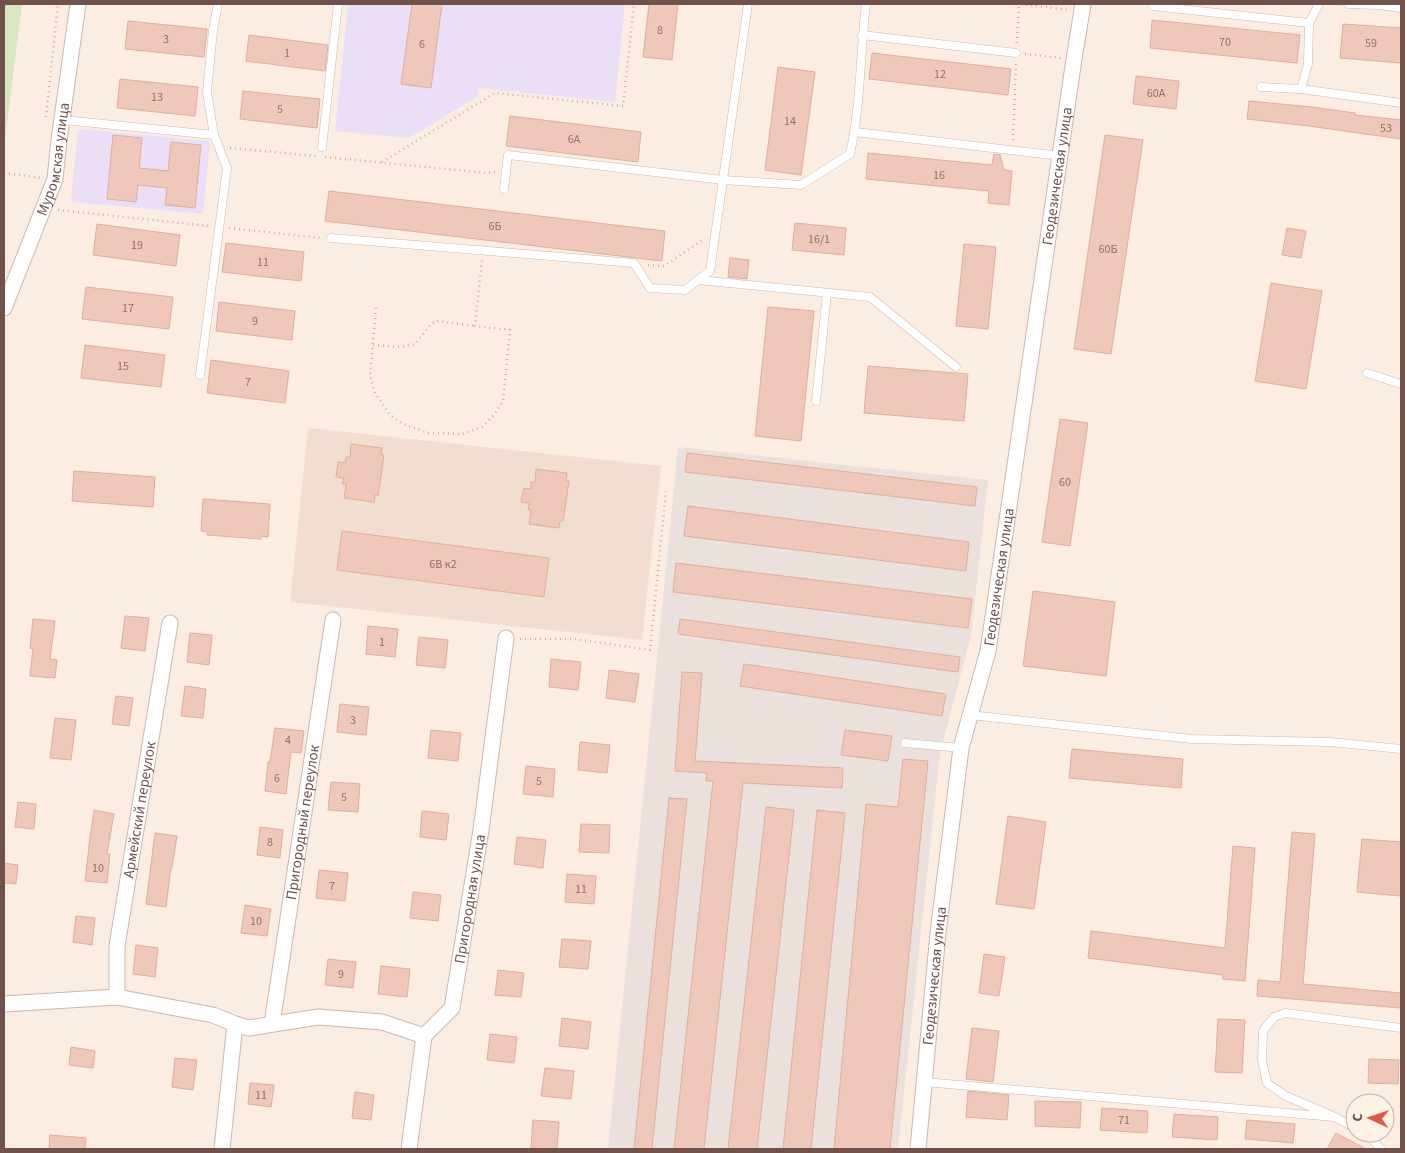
<svg xmlns="http://www.w3.org/2000/svg" width="1405" height="1153" font-family="'Source Sans 3',sans-serif">
<rect width="100%" height="100%" fill="#fbede2"/>
<path fill="#f2ded0" d="M308,428L661,466L642,640L290,602Z"/>
<path fill="#eae1dd" d="M678,447L988,480L971,636L940,753L898,1149H608Z"/>
<g fill="#ebdff7">
<path d="M348,4H625L615,102L479,88L477,97L409,138L335,131Z"/>
<path d="M78,129L210,141L203,214L71,202Z"/>
</g>
<path fill="#d6e7c1" d="M4,4H22L4,146Z"/>
<g fill="#efc8bb" stroke="#e0ad9c">
<path d="M412,4H442L431,88L401,84Z"/>
<path d="M649,4H678L672,60L643,57Z"/>
<path d="M1152,20L1300,35L1297,63L1150,48Z"/>
<path d="M128,21L207,29L204,57L125,49Z"/>
<path d="M1343,24L1401,28V63L1340,58Z"/>
<path d="M249,35L328,45L325,71L246,61Z"/>
<path d="M872,53L1011,69L1008,95L869,79Z"/>
<path d="M778,67L815,72L801,175L765,170Z"/>
<path d="M1136,76L1179,81L1176,109L1133,104Z"/>
<path d="M120,79L198,87L195,116L117,108Z"/>
<path d="M243,91L320,99L317,128L240,119Z"/>
<path d="M1249,101L1312,107L1355,113V115L1401,120V139L1309,126L1247,119Z"/>
<path d="M510,116L641,132L638,162L506,146Z"/>
<path d="M113,135L142,138L139,168L168,171L171,142L201,145L195,208L165,205L167,188L138,185L136,202L107,199Z"/>
<path d="M1105,135L1143,140L1111,354L1074,349Z"/>
<path d="M868,153L992,165L994,154L1000,155L1004,170L1012,171L1009,205L988,203L989,191L866,179Z"/>
<path d="M329,191L665,231L662,261L325,221Z"/>
<path d="M795,223L846,228L844,255L792,250Z"/>
<path d="M97,224L180,235L176,266L93,255Z"/>
<path d="M1287,228L1306,231L1301,258L1282,255Z"/>
<path d="M226,243L304,252L301,281L222,272Z"/>
<path d="M964,244L996,247L988,329L956,326Z"/>
<path d="M730,258L749,260L747,279L728,277Z"/>
<path d="M1271,283L1322,291L1306,389L1255,381Z"/>
<path d="M86,287L173,297L169,329L82,319Z"/>
<path d="M219,302L295,311L292,340L216,331Z"/>
<path d="M768,307L814,311L801,441L755,436Z"/>
<path d="M85,345L165,355L161,387L81,378Z"/>
<path d="M211,360L289,371L285,403L207,393Z"/>
<path d="M868,366L968,374L964,421L864,413Z"/>
<path d="M1060,419L1088,423L1070,546L1042,542Z"/>
<path d="M351,444L382,448L381,455H384L378,496L375,495L374,502L344,498L346,484H342L344,478L336,477L338,462L345,463L346,457H350Z"/>
<path d="M687,453L977,487L975,506L685,472Z"/>
<path d="M536,469L567,473L566,480L569,481L563,521H560L559,528L529,524L531,510H528L529,503L521,502L524,488L531,489V482L535,483Z"/>
<path d="M74,471L155,477L153,507L72,501Z"/>
<path d="M203,499L270,504L268,537L261,536V539L207,535V532L201,531Z"/>
<path d="M688,506L969,542L966,571L684,536Z"/>
<path d="M342,531L549,558L544,597L337,570Z"/>
<path d="M676,563L972,599L968,628L673,592Z"/>
<path d="M1033,591L1115,602L1106,676L1023,666Z"/>
<path d="M125,616L149,618L145,651L121,648Z"/>
<path d="M33,619L55,621L50,659L57,660L55,678L30,676L33,649L30,648Z"/>
<path d="M680,619L960,657L958,672L678,634Z"/>
<path d="M368,626L398,629L395,657L366,654Z"/>
<path d="M190,633L212,635L209,665L187,662Z"/>
<path d="M419,637L448,640L445,668L416,665Z"/>
<path d="M551,659L581,662L578,690L549,687Z"/>
<path d="M744,664L946,694L942,716L740,686Z"/>
<path d="M609,670L639,674L635,702L606,698Z"/>
<path d="M682,672L702,673L695,761L843,768L842,788L743,783L704,1149H674L713,781H706L707,773L675,771Z"/>
<path d="M185,686L206,689L203,718L181,716Z"/>
<path d="M116,696L133,698L129,726L112,724Z"/>
<path d="M340,704L369,707L366,735L337,732Z"/>
<path d="M55,718L76,720L71,760L50,758Z"/>
<path d="M275,728L304,731L301,753L291,752L286,794L265,791L268,762H270Z"/>
<path d="M431,730L461,733L458,761L428,758Z"/>
<path d="M845,730L892,736L888,761L841,755Z"/>
<path d="M580,742L610,745L607,773L578,770Z"/>
<path d="M1072,749L1183,759L1181,788L1069,778Z"/>
<path d="M903,759L928,761L890,1149H834L866,804L898,807Z"/>
<path d="M526,766L555,769L553,797L523,794Z"/>
<path d="M331,782L360,784L358,812L328,810Z"/>
<path d="M669,798L687,799L652,1149H634Z"/>
<path d="M18,802L36,804L34,829L15,827Z"/>
<path d="M766,807L794,810L757,1149H728Z"/>
<path d="M94,810L114,814L107,854H110L107,883L85,881L89,846Z"/>
<path d="M817,810L845,813L811,1149H783Z"/>
<path d="M422,811L449,814L446,840L420,837Z"/>
<path d="M1008,816L1046,822L1034,909L996,904Z"/>
<path d="M581,824L610,825L609,853L579,852Z"/>
<path d="M260,827L283,830L280,858L257,855Z"/>
<path d="M1292,832L1315,834L1303,984L1401,993V1008L1257,996L1258,980L1280,982Z"/>
<path d="M155,833L177,836L172,867H171L166,907L146,904Z"/>
<path d="M517,837L546,840L543,868L514,864Z"/>
<path d="M1362,839L1401,842V896L1357,892Z"/>
<path d="M1233,846L1255,848L1245,981L1223,979V975L1088,958L1091,931L1225,948Z"/>
<path d="M4,863L18,865L16,884L4,883Z"/>
<path d="M319,870L348,873L345,901L316,898Z"/>
<path d="M567,874L596,876L594,904L565,902Z"/>
<path d="M413,892L441,895L438,921L410,918Z"/>
<path d="M245,905L271,909L267,936L241,933Z"/>
<path d="M76,916L95,918L92,945L73,942Z"/>
<path d="M562,939L591,941L588,969L559,967Z"/>
<path d="M136,945L158,948L155,977L133,974Z"/>
<path d="M984,954L1005,957L999,996L979,993Z"/>
<path d="M328,959L356,962L353,988L325,985Z"/>
<path d="M381,966L410,969L407,997L378,994Z"/>
<path d="M498,970L524,973L521,997L495,995Z"/>
<path d="M562,1018L591,1022L588,1049L559,1046Z"/>
<path d="M1218,1019L1245,1020L1242,1073L1215,1072Z"/>
<path d="M972,1028L999,1031L993,1082L966,1079Z"/>
<path d="M490,1034L517,1037L514,1063L487,1060Z"/>
<path d="M71,1047L95,1051L93,1068L69,1065Z"/>
<path d="M175,1058L197,1060L193,1090L172,1087Z"/>
<path d="M1369,1059L1399,1060L1398,1084L1368,1083Z"/>
<path d="M545,1068L574,1071L571,1099L541,1096Z"/>
<path d="M250,1083L274,1085L271,1107L248,1104Z"/>
<path d="M968,1091L1009,1095L1007,1120L966,1117Z"/>
<path d="M355,1092L374,1095L371,1120L352,1118Z"/>
<path d="M1035,1101L1081,1102L1080,1128L1035,1126Z"/>
<path d="M1102,1108L1148,1111L1147,1133L1100,1130Z"/>
<path d="M1174,1114L1218,1117L1217,1140L1172,1137Z"/>
<path d="M533,1120L559,1122L557,1149L531,1148Z"/>
<path d="M1247,1120L1295,1124L1293,1143L1245,1139Z"/>
<path d="M1336,1133L1366,1149H1327Z"/>
<path d="M50,1135L86,1138L85,1149H49Z"/>
</g>
<g fill="none" stroke-linecap="round" stroke-linejoin="round">
<g stroke="#cdb6ac" stroke-width="9">
<g id="service">
<path d="M1348,4L1379,5L1401,8"/>
<path d="M1153,6L1309,23L1319,4"/>
<path d="M862,35L1016,53"/>
<path d="M1261,87L1301,89L1401,103"/>
<path d="M1301,89L1308,64L1309,23"/>
<path d="M63,120L214,135L207,92L213,30L218,4"/>
<path d="M855,132L1061,156"/>
<path d="M322,147L338,4"/>
<path d="M504,189L508,155L723,180L801,185L850,154C861,105 860,54 866,4"/>
<path d="M331,238L634,263L650,288L685,290L710,271L748,4"/>
<path d="M698,280L870,297L956,367"/>
<path d="M1367,373L1401,384"/>
<path d="M200,375L227,168L214,135"/>
<path d="M816,401L827,293"/>
<path d="M970,715L1192,739L1330,742L1401,749"/>
<path d="M905,743L961,748"/>
<path d="M924,1082L1335,1117"/>
<path d="M1355,1128L1335,1117L1286,1096L1267,1083L1262,1060L1263,1031L1274,1017L1285,1013L1401,1028"/>
<path d="M1363,1133L1371,1138L1381,1149"/>
</g>
</g>
<g stroke="#cdb6ac" stroke-width="17">
<g id="minor">
<path id="s1" d="M4,308L55,179L59,140L78,4"/>
<path id="s2" d="M117,997V946L170,623"/>
<path d="M4,1004L117,997L213,1015L235,1024L249,1028L318,1017L382,1022L424,1036"/>
<path id="s3" d="M272,1024L333,620"/>
<path d="M222,1149L235,1024"/>
<path id="s4" d="M409,1149L424,1036L452,1008L481,830L506,638"/>
<path id="s5" d="M918,1149L938,933L961,748L988,651L1074,59L1083,4"/>
</g>
</g>
<g stroke="#d3ab9e" stroke-width="2.5" stroke-dasharray="1 4" stroke-linecap="butt">
<path d="M1021,4L1069,10"/>
<path d="M1017,43L1019,4"/>
<path d="M1025,54L1062,58"/>
<path d="M46,117L58,4"/>
<path d="M1013,140L1016,63"/>
<path d="M230,148L317,156"/>
<path d="M325,157L487,173L496,172"/>
<path d="M382,162L495,93L623,106L634,4"/>
<path d="M4,173L42,178"/>
<path d="M58,210L209,226"/>
<path d="M229,228L321,238"/>
<path d="M648,265L664,266L704,239"/>
<path d="M376,308L370,376L375,393L390,415L403,424L428,433L462,434L482,427L494,415L503,401L510,330L475,326L482,260"/>
<path d="M373,345L400,347L415,344L432,323L438,321L475,326"/>
<path d="M520,639H574L650,650L666,491"/>
</g>
<use href="#service" stroke="#fff" stroke-width="8"/>
<use href="#minor" stroke="#fff" stroke-width="15"/>
</g>
<g text-anchor="middle" dominant-baseline="central" stroke-width="5" stroke-linejoin="round" paint-order="stroke">
<g font-size="12" fill="#907066">
<text x="660" y="30">8</text>
<text x="166" y="39">3</text>
<text x="1225" y="42">70</text>
<text x="1371" y="43">59</text>
<text x="422" y="44">6</text>
<text x="287" y="53">1</text>
<text x="940" y="74">12</text>
<text x="1156" y="93">60А</text>
<text x="157" y="97">13</text>
<text x="280" y="109">5</text>
<text x="790" y="121">14</text>
<text x="1386" y="128">53</text>
<text x="574" y="139">6А</text>
<text x="939" y="175">16</text>
<text x="495" y="226">6Б</text>
<text x="819" y="239">16/1</text>
<text x="137" y="245">19</text>
<text x="1108" y="249">60Б</text>
<text x="263" y="262">11</text>
<text x="128" y="308">17</text>
<text x="255" y="321">9</text>
<text x="123" y="366">15</text>
<text x="248" y="382">7</text>
<text x="1065" y="482">60</text>
<text x="443" y="564">6В к2</text>
<text x="382" y="642">1</text>
<text x="353" y="720">3</text>
<text x="288" y="740">4</text>
<text x="277" y="778">6</text>
<text x="539" y="781">5</text>
<text x="344" y="797">5</text>
<text x="270" y="842">8</text>
<text x="98" y="868">10</text>
<text x="332" y="886">7</text>
<text x="581" y="889">11</text>
<text x="256" y="921">10</text>
<text x="341" y="974">9</text>
<text x="261" y="1095">11</text>
<text x="1124" y="1120">71</text>
</g>
<g font-size="15" fill="#71524a" stroke="#fef2e7">
<text stroke="none"><textPath href="#s1" startOffset="158">Муромская улица</textPath></text>
<text stroke="none"><textPath href="#s5" startOffset="984">Геодезическая улица</textPath></text>
<text stroke="none"><textPath href="#s5" startOffset="579">Геодезическая улица</textPath></text>
<text stroke="none"><textPath href="#s2" startOffset="189">Армейский переулок</textPath></text>
<text stroke="none"><textPath href="#s3" startOffset="204">Пригородный переулок</textPath></text>
<text stroke="none"><textPath href="#s4" startOffset="264">Пригородная улица</textPath></text>
<text stroke="none"><textPath href="#s5" startOffset="174">Геодезическая улица</textPath></text>
</g>
</g>
<rect width="1405" height="1153" fill="none" stroke="#71524a" stroke-width="10"/>
<g transform="translate(1370 1118) rotate(273)"><circle r="24" fill="#fef2e7" stroke="#c6b2a8"/>
<path d="M0-4L9 19L0 12L-9 19Z" fill="#df584c"/>
<text y="-8" font-size="14" font-weight="bold" text-anchor="middle" fill="#71524a">С</text>
</g>
</svg>
